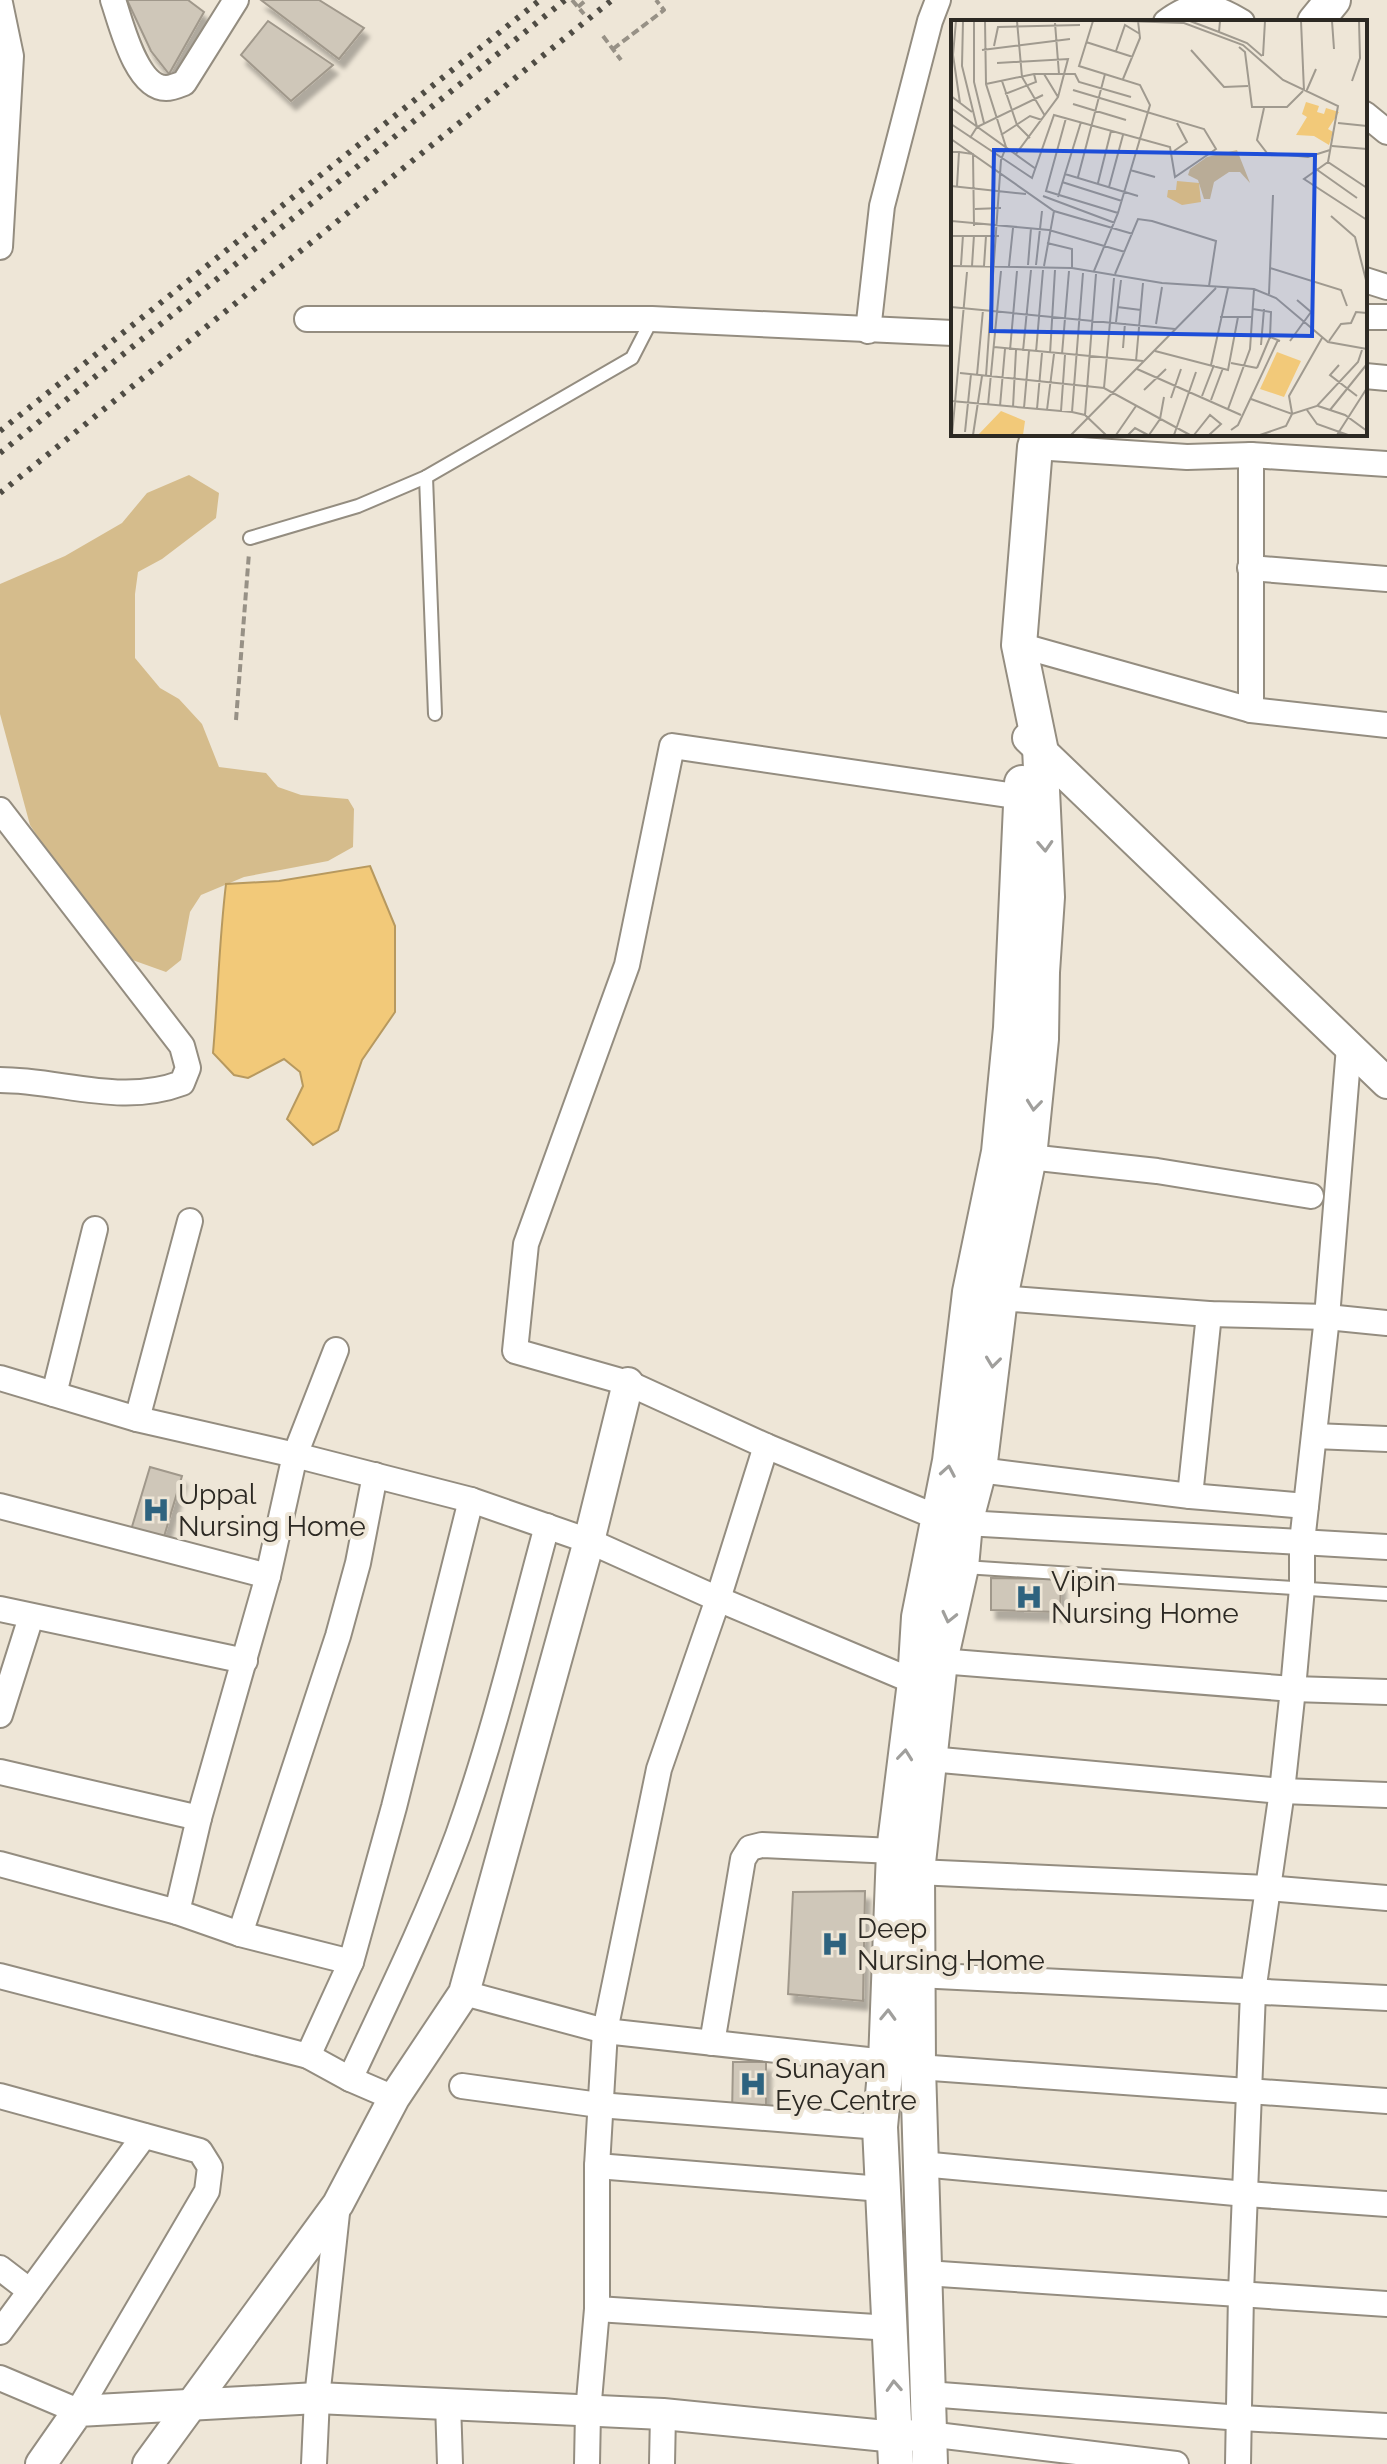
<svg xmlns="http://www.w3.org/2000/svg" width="1387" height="2464" font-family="Raleway,sans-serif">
<defs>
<filter id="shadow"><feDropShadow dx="5" dy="9" stdDeviation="2" flood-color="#0004"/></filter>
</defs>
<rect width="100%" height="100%" fill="#eee6d7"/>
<path fill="#d5bc8c" d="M189,475L219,493L216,518L162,559L138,572L135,594V658L160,688L179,699L202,724L219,767L266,773L278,787L301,795L348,799L354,809L353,847L328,861L244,877L201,895L190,912L181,960L166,972L124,957L75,894L30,825L0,714V584L65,556L122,523L147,493Z"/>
<path fill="#f2c979" stroke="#b7995f" stroke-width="2" d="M370,866L395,926V1012L362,1060L338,1130L313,1145L287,1119L303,1086L300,1072L284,1059L248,1078L234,1075L213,1053C218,996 219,941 226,884L279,881Z"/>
<g fill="#cfc7b9" stroke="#a0988b" stroke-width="2" filter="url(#shadow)">
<path d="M127,0H188L204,12L169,74L151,51Z"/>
<path d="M261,0H319L364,28L339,59Z"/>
<path d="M268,21L333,65L291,101L241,55Z"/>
<path d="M150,1467L182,1476L163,1540L131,1530Z"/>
<path d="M991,1578L1061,1579L1060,1612L991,1610Z"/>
<path d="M865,1891L863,2001L788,1994L793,1892Z"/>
<path d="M733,2062H766V2115H732Z"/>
</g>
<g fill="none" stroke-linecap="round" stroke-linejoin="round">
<g stroke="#948d80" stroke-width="16">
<g id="service">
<path d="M426,477L435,714"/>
<path d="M250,538L358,506L426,477L632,358L652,319"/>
<path d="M964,1567L1387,1594"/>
</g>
</g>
<g stroke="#948d80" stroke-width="28">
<g id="minor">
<path d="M113,0C121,23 136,88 166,88C171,88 179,85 184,83L236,0"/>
<path d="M0,3L11,56L0,247"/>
<path d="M1166,22C1195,0 1211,3 1242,22"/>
<path d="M1365,114L1387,132"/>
<path d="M1365,280L1387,287"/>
<path d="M1365,317H1387"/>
<path d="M307,319H652L953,333"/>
<path d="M868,331L882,206L930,21L938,0"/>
<path d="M1365,376L1387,378"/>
<path d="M1035,447L1187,457L1251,455L1387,464"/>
<path d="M1251,455V710"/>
<path d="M1250,568L1387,579"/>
<path d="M1019,645L1251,710L1387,725"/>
<path d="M0,810L182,1046L188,1068L182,1083C121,1106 61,1080 0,1080"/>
<path d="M1029,1157L1157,1171L1311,1196"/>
<path d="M1000,1298L1209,1314L1327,1317L1387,1323"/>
<path d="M336,1350L295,1455L268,1576L199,1818L177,1912L240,1934L351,1962"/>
<path d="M0,1378L137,1419L295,1455L471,1500L589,1541L718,1599L915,1682"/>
<path d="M54,1394L95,1229"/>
<path d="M137,1419L190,1221"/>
<path d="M1314,1436L1387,1439"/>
<path d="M979,1470L1190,1496L1306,1506"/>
<path d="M1190,1496L1209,1314"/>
<path d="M0,1506L268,1576"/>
<path d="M939,1518L766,1446L628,1383L515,1351L526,1244L627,965L672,746L1022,797"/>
<path d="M965,1523L1387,1547"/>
<path d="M0,1609L245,1661"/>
<path d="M940,1661L1293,1689L1387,1692"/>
<path d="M0,1715L31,1617"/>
<path d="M930,1759L1282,1791L1387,1795"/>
<path d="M0,1772L199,1818"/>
<path d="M0,1864L177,1912"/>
<path d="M917,1872L1267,1888L1387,1898"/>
<path d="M240,1934L338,1636L358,1563L375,1475"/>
<path d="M917,1975L1387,1998"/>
<path d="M0,1976L308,2056L351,1962L394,1807L471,1500"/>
<path d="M464,1993L605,2031L886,2062"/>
<path d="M712,2043L743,1859L750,1848L762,1845L894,1851"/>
<path d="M308,2056L350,2079L394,2098"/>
<path d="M918,2067L1387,2101"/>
<path d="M350,2079C388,1998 427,1919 458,1835C494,1734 519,1629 547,1526"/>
<path d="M462,2086L599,2105L880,2127"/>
<path d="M0,2096L200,2151L210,2167L207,2191L78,2411L0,2378"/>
<path d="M921,2164L1246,2194L1387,2204"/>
<path d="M597,2166L882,2189"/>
<path d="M0,2268L30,2291"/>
<path d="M925,2273L1387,2304"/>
<path d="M597,2309L891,2328"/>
<path d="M0,2332L144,2136"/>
<path d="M928,2394L1241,2418L1387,2426"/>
<path d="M448,2403L450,2464"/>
<path d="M928,2434L1176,2464"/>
<path d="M314,2464L317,2398L338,2204"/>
<path d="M587,2464L588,2412L597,2309V2166L605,2031L659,1769L718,1599L766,1446"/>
<path d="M662,2464L663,2414"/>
<path d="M1238,2464L1241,2293L1253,1992L1282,1791L1293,1689L1302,1588V1542L1327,1317L1349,1047"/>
</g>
</g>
<g stroke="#948d80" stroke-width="34">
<g id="tertiary">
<path d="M1028,738L1387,1083"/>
<path d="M41,2464L78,2411L317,2398L663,2414L896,2437L917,2435"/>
<path d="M148,2464L338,2204L394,2098L464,1993L589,1541L628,1383"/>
</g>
</g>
<g stroke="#948d80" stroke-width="38">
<g id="secondary">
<path d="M1315,22L1333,0"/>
<path d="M896,2464L880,2127L886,2062L894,1851L915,1682L919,1617L950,1461L970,1292L999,1152L1011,1028L1022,783"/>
<path d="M930,2464L918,2067L917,1872L940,1661L961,1567L965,1523L979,1470L1000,1298L1029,1157L1041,1039L1042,972L1047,897L1040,747L1019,645L1035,447L1039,434"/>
</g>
</g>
<g stroke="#979186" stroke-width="4" stroke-dasharray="8 4" stroke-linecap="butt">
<path d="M572,0L584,14"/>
<path d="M578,7L586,0"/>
<path d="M603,36L621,60"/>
<path d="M613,49L664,10L656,0"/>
<path d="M236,720L249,553"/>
</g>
<use href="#service" stroke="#fff" stroke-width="12"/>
<use href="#minor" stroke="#fff" stroke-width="24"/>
<use href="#tertiary" stroke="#fff" stroke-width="30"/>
<use href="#secondary" stroke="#fff" stroke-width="34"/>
<g stroke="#4f4c44" stroke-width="6" stroke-dasharray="4 8" stroke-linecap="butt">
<path d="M0,431L540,0"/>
<path d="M0,453L565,0"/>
<path d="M0,493L612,0"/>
</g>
</g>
<defs><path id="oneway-chevron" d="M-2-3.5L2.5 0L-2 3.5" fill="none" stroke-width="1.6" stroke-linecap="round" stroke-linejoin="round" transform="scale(2)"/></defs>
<g stroke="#a09f9c">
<use href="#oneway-chevron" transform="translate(1045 846) rotate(87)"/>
<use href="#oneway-chevron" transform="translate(1034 1105) rotate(96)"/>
<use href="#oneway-chevron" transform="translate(993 1362) rotate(97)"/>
<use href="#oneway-chevron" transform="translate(948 1471) rotate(-80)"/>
<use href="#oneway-chevron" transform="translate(949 1617) rotate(103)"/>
<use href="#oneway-chevron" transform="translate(905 1755) rotate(-84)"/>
<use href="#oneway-chevron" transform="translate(888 2015) rotate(-88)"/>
<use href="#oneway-chevron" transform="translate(894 2386) rotate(-93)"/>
</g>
<defs>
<g id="hospital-bare" transform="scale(2.16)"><path d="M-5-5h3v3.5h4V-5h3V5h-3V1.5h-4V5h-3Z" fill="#2e637f" stroke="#eee6d7" stroke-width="2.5" paint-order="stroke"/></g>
</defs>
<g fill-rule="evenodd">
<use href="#hospital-bare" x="156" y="1510"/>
<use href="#hospital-bare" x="1029" y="1597"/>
<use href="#hospital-bare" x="835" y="1944"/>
<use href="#hospital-bare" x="753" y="2084"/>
</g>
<g text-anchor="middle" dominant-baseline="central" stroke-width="8" stroke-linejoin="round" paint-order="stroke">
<g font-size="28" fill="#2c2923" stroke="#eee6d7" text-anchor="start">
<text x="178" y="1494">Uppal<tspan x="178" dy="32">Nursing Home</tspan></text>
<text x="1051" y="1581">Vipin<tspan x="1051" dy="32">Nursing Home</tspan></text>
<text x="857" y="1928">Deep<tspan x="857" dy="32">Nursing Home</tspan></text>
<text x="775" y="2068">Sunayan<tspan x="775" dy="32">Eye Centre</tspan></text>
</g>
</g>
<g transform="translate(951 20)">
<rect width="416" height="416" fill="#eee6d7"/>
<path d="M286,130L299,163L289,152H278L263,162L259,179H253L247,160L237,155L239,149L256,137Z" fill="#d5bc8c"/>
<path d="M355,82L368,86L366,92L373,94L375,88L388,92L377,109L382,112L378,125L363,116L345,115L356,97L351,94ZM226,161L248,163L250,182L231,185L216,177L217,170H225ZM326,332L350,341L333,377L309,369ZM50,391L74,401L72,415H27Z" fill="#f2c979"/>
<path fill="none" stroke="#a09a8f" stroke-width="2" d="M5,1L2,35L9,83M12,1L11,46L26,107M23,1V62L33,103M34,1L35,64L55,127L50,140L35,356M66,1L71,57L94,96M142,1L128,46L189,65L199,85L167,193L143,251M175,1L233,3L292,25L332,60L387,86L377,142L416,168M239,1L268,12M269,1L268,12L296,23L311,36M350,1L353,71M381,1L383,29M104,3L108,54M135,22L182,37M43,26L47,7L129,5M288,27L294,32L301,87H336L352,71M31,30L119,19M240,30L273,67L297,66M165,31L174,5L189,14M312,36L314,1M46,43L117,39L107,77L65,134M93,54L107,77M172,59L189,18L187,1M51,61L66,105L79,118M401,61L409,38L408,1M35,64L83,54H124L128,62L180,77M355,72L365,49M54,74L85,62L83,54M0,76L21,92M122,84L175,100M0,88L85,149M313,88L306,120L316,133L357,137L379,130M115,98L95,171L167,193M387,103L416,106M0,104L81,158L103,95L219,127L224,157L265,129L253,109L122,70M50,115L79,96L91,100M19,118L26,107L92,75M0,119L103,191L182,214M381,126L416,129M223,131L236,122L226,103M0,132H8L6,166M8,132L22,134L23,206M377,142L353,159L416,200M365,149L406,178M179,150L204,157M114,154L130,102M127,157L154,54M111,162L171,181M147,163L160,111M0,166L75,174M158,167L172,115M92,176L164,203M107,177L114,154L187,176M24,189L50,188M380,196L404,217L416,264M0,210L1,201L98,210L174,232M0,216H48M96,223L121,229V248M10,245L12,215M77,245L80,208M85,245L91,191M0,246L121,248L211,263L303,269L325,278L377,322L416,329M21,246L23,215M33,246L35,216M58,246L62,208M93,246L103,191M319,248L390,270L396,286M164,254L187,199L201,201L265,221L258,266M318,274L322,175M0,287L224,309M166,287L190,290M302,289L320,292L319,317L329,321M269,297H302M165,302L170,260M205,304L211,267M339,321L360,292L346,280M378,321L390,304L400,303L405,292L416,293M310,325L313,289M43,327L192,341M172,328L174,303M59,330L66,251M72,331L80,250M204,331L277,350L287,297M85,332L92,250M99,334L104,250M111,334L118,251M185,341L192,263M280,343L306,348M260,345L277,268M388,345L379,355L406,376M306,348L319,317M186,349L290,395M9,353L153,368L239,415M26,355L32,290M153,368L163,258M193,370L215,349M251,376L263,345M220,378L230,349M300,379L341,394L366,386L407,342L411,330M260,380L272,348M0,381L121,392L134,395L155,415M37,385L50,251M49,386L54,329M367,386L394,395L416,411M62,387L65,330M73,388L78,331M86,389L91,333M277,389L299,329L303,269M96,390L103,334M356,390L366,404L397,415M379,390L416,344M110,391L114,335M121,392L132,253M341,393L338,376L371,318M134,395L145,254M280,410L287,405L327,320M14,412L20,354M1,415L16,252M22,415L31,356M120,415L265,268M165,415L185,386M177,415L184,408L197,415M198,415L209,399L213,377M223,415L245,352M243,415L259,395L270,404L258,415M309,415L335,406L341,394M386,415L416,368"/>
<path fill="#1d4ed8" fill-opacity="0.15" stroke="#1d4ed8" stroke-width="4" d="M43,130L364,135L361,316L40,311Z"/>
<rect width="416" height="416" fill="none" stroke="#2c2923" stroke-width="4"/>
</g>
</svg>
